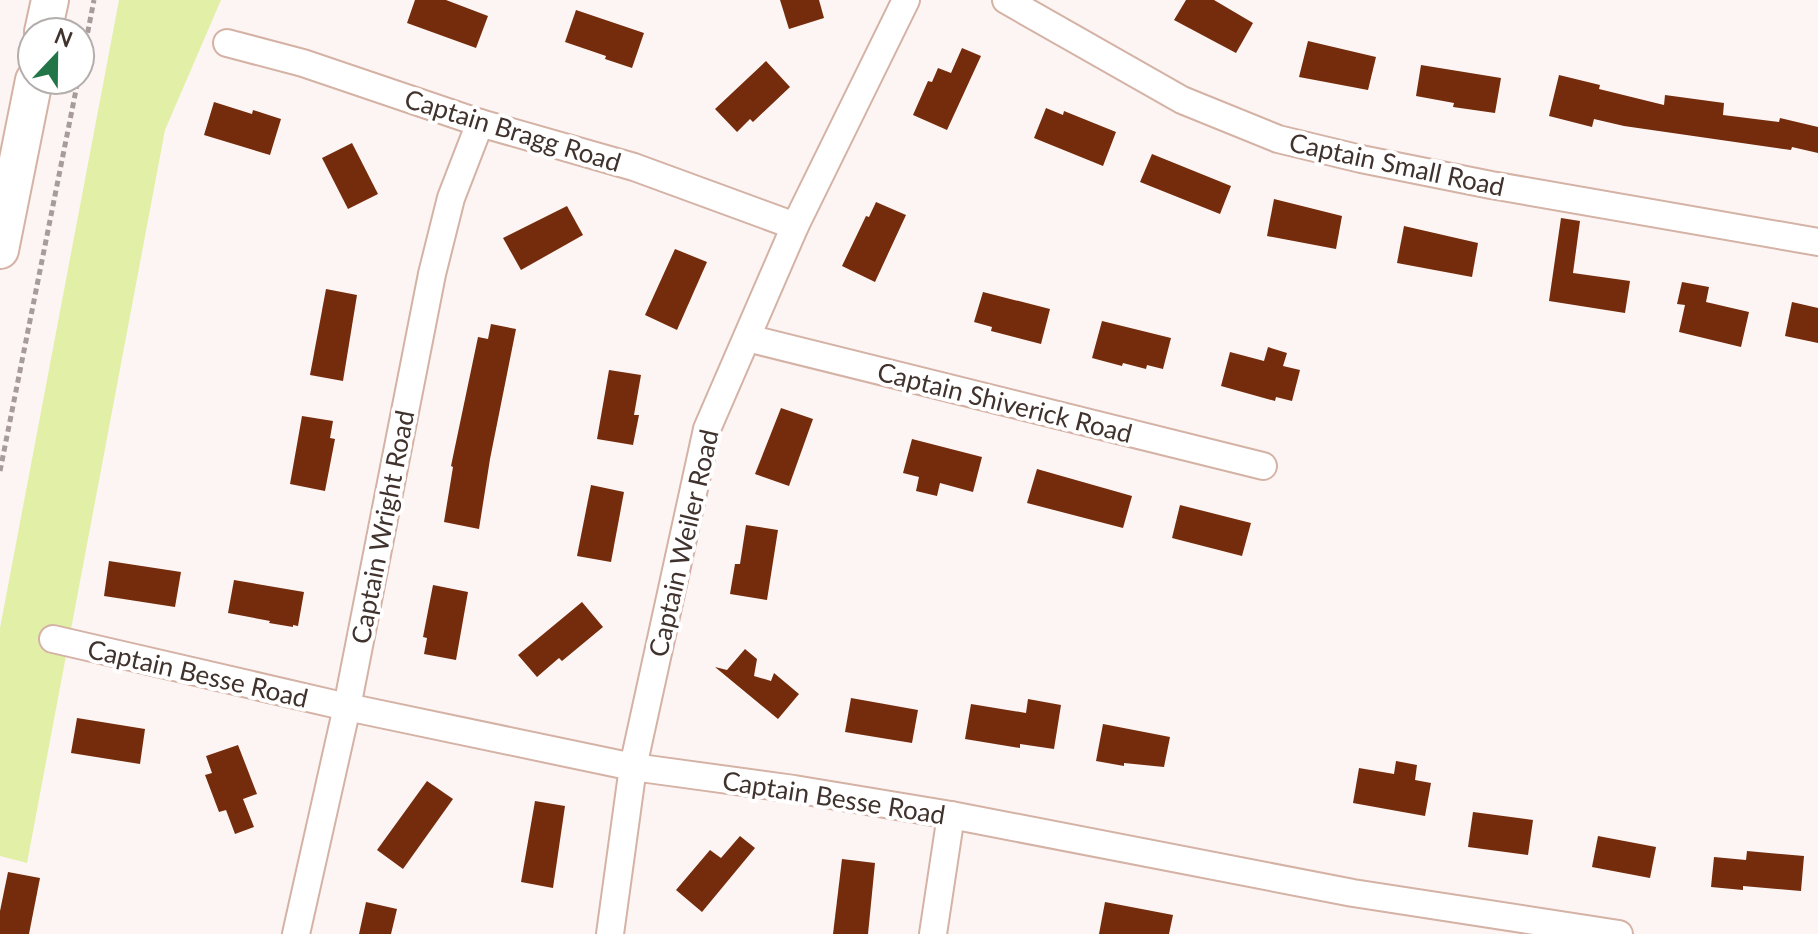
<svg xmlns="http://www.w3.org/2000/svg" width="1818" height="934" font-family="Lato,sans-serif">
<rect width="100%" height="100%" fill="#fdf5f3"/>
<path fill="#e2f0a7" d="M119,0H221L165,130L27,863L0,856V628Z"/>
<g fill="#752c0c">
<path d="M415,0H446L488,16L476,48L407,23Z"/>
<path d="M780,0H819L824,18L789,29Z"/>
<path d="M1186,0H1214L1253,23L1236,53L1174,20Z"/>
<path d="M576,10L644,33L632,68L605,59L606,56L565,42Z"/>
<path d="M1308,41L1376,57L1368,90L1299,77Z"/>
<path d="M962,48L981,56L947,130L913,115L928,81L932,82L938,68L951,73Z"/>
<path d="M766,61L790,87L753,122L750,119L737,132L715,109Z"/>
<path d="M1421,65L1501,78L1495,113L1453,107L1454,103L1416,96Z"/>
<path d="M1559,75L1600,85L1599,89L1664,105L1665,95L1724,103L1723,115L1779,122L1780,118L1818,127V153L1792,147L1791,150L1624,126L1594,119L1592,127L1549,116Z"/>
<path d="M214,102L252,114L253,110L281,119L270,155L204,135Z"/>
<path d="M1046,108L1063,115L1064,111L1116,132L1103,166L1034,138Z"/>
<path d="M352,143L378,194L348,209L322,158Z"/>
<path d="M1152,154L1231,186L1220,214L1140,182Z"/>
<path d="M1274,199L1342,216L1336,249L1267,236Z"/>
<path d="M876,202L906,215L875,282L842,266L866,216L869,217Z"/>
<path d="M567,206L583,235L521,270L503,238Z"/>
<path d="M1561,218L1580,221L1573,273L1630,281L1625,313L1549,301Z"/>
<path d="M1404,226L1478,243L1472,277L1397,263Z"/>
<path d="M675,249L707,262L677,330L645,315Z"/>
<path d="M1682,282L1709,287L1706,302L1749,312L1741,347L1679,332L1685,305L1677,304Z"/>
<path d="M326,289L357,295L343,381L310,375Z"/>
<path d="M983,292L1050,309L1041,344L991,331L992,327L974,322Z"/>
<path d="M1792,302L1818,308V343L1785,336Z"/>
<path d="M1102,321L1171,338L1163,369L1147,365L1146,369L1123,363L1122,366L1092,358Z"/>
<path d="M491,324L516,329L490,459L479,529L444,522L453,467L451,466L478,337L488,339Z"/>
<path d="M1268,347L1287,353L1283,366L1300,370L1292,401L1276,397L1275,401L1221,386L1230,352L1264,361Z"/>
<path d="M609,370L641,375L634,415H639L633,445L597,439Z"/>
<path d="M781,408L813,419L789,486L755,474Z"/>
<path d="M302,416L333,421L330,438L335,439L325,491L290,484Z"/>
<path d="M912,439L982,457L973,492L940,483L937,496L916,491L919,477L903,473Z"/>
<path d="M1037,469L1132,496L1123,528L1027,503Z"/>
<path d="M591,485L624,492L611,562L577,556Z"/>
<path d="M1180,505L1251,523L1242,556L1172,538Z"/>
<path d="M746,525L778,530L767,600L730,594L735,564H740Z"/>
<path d="M109,561L181,572L175,607L104,596Z"/>
<path d="M234,580L304,592L298,626L293,625V627L269,623L270,621L228,613Z"/>
<path d="M433,585L468,592L456,660L424,654L427,638L423,637Z"/>
<path d="M582,602L603,627L562,661L559,658L537,677L518,655Z"/>
<path d="M745,649L757,659L754,676L771,681L774,673L799,694L778,719L715,667L727,670Z"/>
<path d="M851,698L918,710L912,743L845,732Z"/>
<path d="M1028,699L1061,705L1054,749L1020,744V748L965,739L971,704L1026,713Z"/>
<path d="M77,718L145,729L140,764L71,753Z"/>
<path d="M1103,724L1170,737L1164,767L1124,763V766L1096,761Z"/>
<path d="M238,745L257,794L243,799L254,827L235,834L226,810L219,812L205,775L212,773L206,756Z"/>
<path d="M1396,761L1417,765L1415,780L1431,783L1425,816L1353,803L1359,768L1394,774Z"/>
<path d="M427,781L453,799L403,869L377,850Z"/>
<path d="M535,801L565,806L553,888L521,882Z"/>
<path d="M1473,812L1533,820L1528,855L1468,847Z"/>
<path d="M740,836L755,848L702,912L676,890L710,850L721,858Z"/>
<path d="M1598,836L1656,847L1650,878L1592,867Z"/>
<path d="M1747,851L1804,856L1801,891L1743,886V890L1711,887L1714,857L1746,860Z"/>
<path d="M842,859L875,863L868,934H833Z"/>
<path d="M8,872L40,878L29,934H0V911Z"/>
<path d="M366,902L397,909L391,934H359Z"/>
<path d="M1105,902L1173,915L1169,934H1099Z"/>
</g>
<g fill="none" stroke-linecap="round" stroke-linejoin="round">
<g stroke="#d4b2a5" stroke-width="30">
<g id="street">
<path d="M1006,0L1182,100L1278,139L1361,159L1491,185L1818,242"/>
<path d="M227,43L303,63L480,123L634,167L795,226"/>
<path d="M747,338L1263,466"/>
<path d="M53,639L347,707L633,767L794,789L951,815L1353,893L1619,934"/>
<path d="M296,934L347,707L432,274L451,198L480,123"/>
<path d="M610,934L633,767L707,429L795,226L906,0"/>
<path d="M933,934L951,815"/>
</g>
</g>
<g stroke="#d4b2a5" stroke-width="40">
<g id="secondary">
<path d="M43,32L50,0"/>
<path d="M0,250L34,80"/>
</g>
</g>
<g stroke="#a79c99" stroke-width="5" stroke-dasharray="6 4" stroke-linecap="butt">
<path d="M80,72L94,0"/>
<path d="M0,471L78,80"/>
</g>
<use href="#street" stroke="#fff" stroke-width="26"/>
<use href="#secondary" stroke="#fff" stroke-width="36"/>
</g>
<g text-anchor="middle" dominant-baseline="central" stroke-width="8" stroke-linejoin="round" paint-order="stroke">
<g font-size="26" fill="#40322d" stroke="#fff">
<text transform="translate(513 130) rotate(17)">Captain Bragg Road</text>
<text transform="translate(1397 164) rotate(12)">Captain Small Road</text>
<text transform="translate(1005 402) rotate(14)">Captain Shiverick Road</text>
<text transform="translate(382 527) rotate(-79)">Captain Wright Road</text>
<text transform="translate(683 543) rotate(-77)">Captain Weiler Road</text>
<text transform="translate(198 673) rotate(13)">Captain Besse Road</text>
<text transform="translate(834 797) rotate(9)">Captain Besse Road</text>
</g>
</g>
<g transform="translate(56 56) rotate(22)"><circle r="38" fill="#ffffff" stroke="#b3adab" stroke-width="2"/>
<path d="M0-6L14 30L0 20L-14 30Z" fill="#227547"/>
<text y="-12" font-size="22" font-weight="bold" text-anchor="middle" fill="#40322d">N</text>
</g>
</svg>
